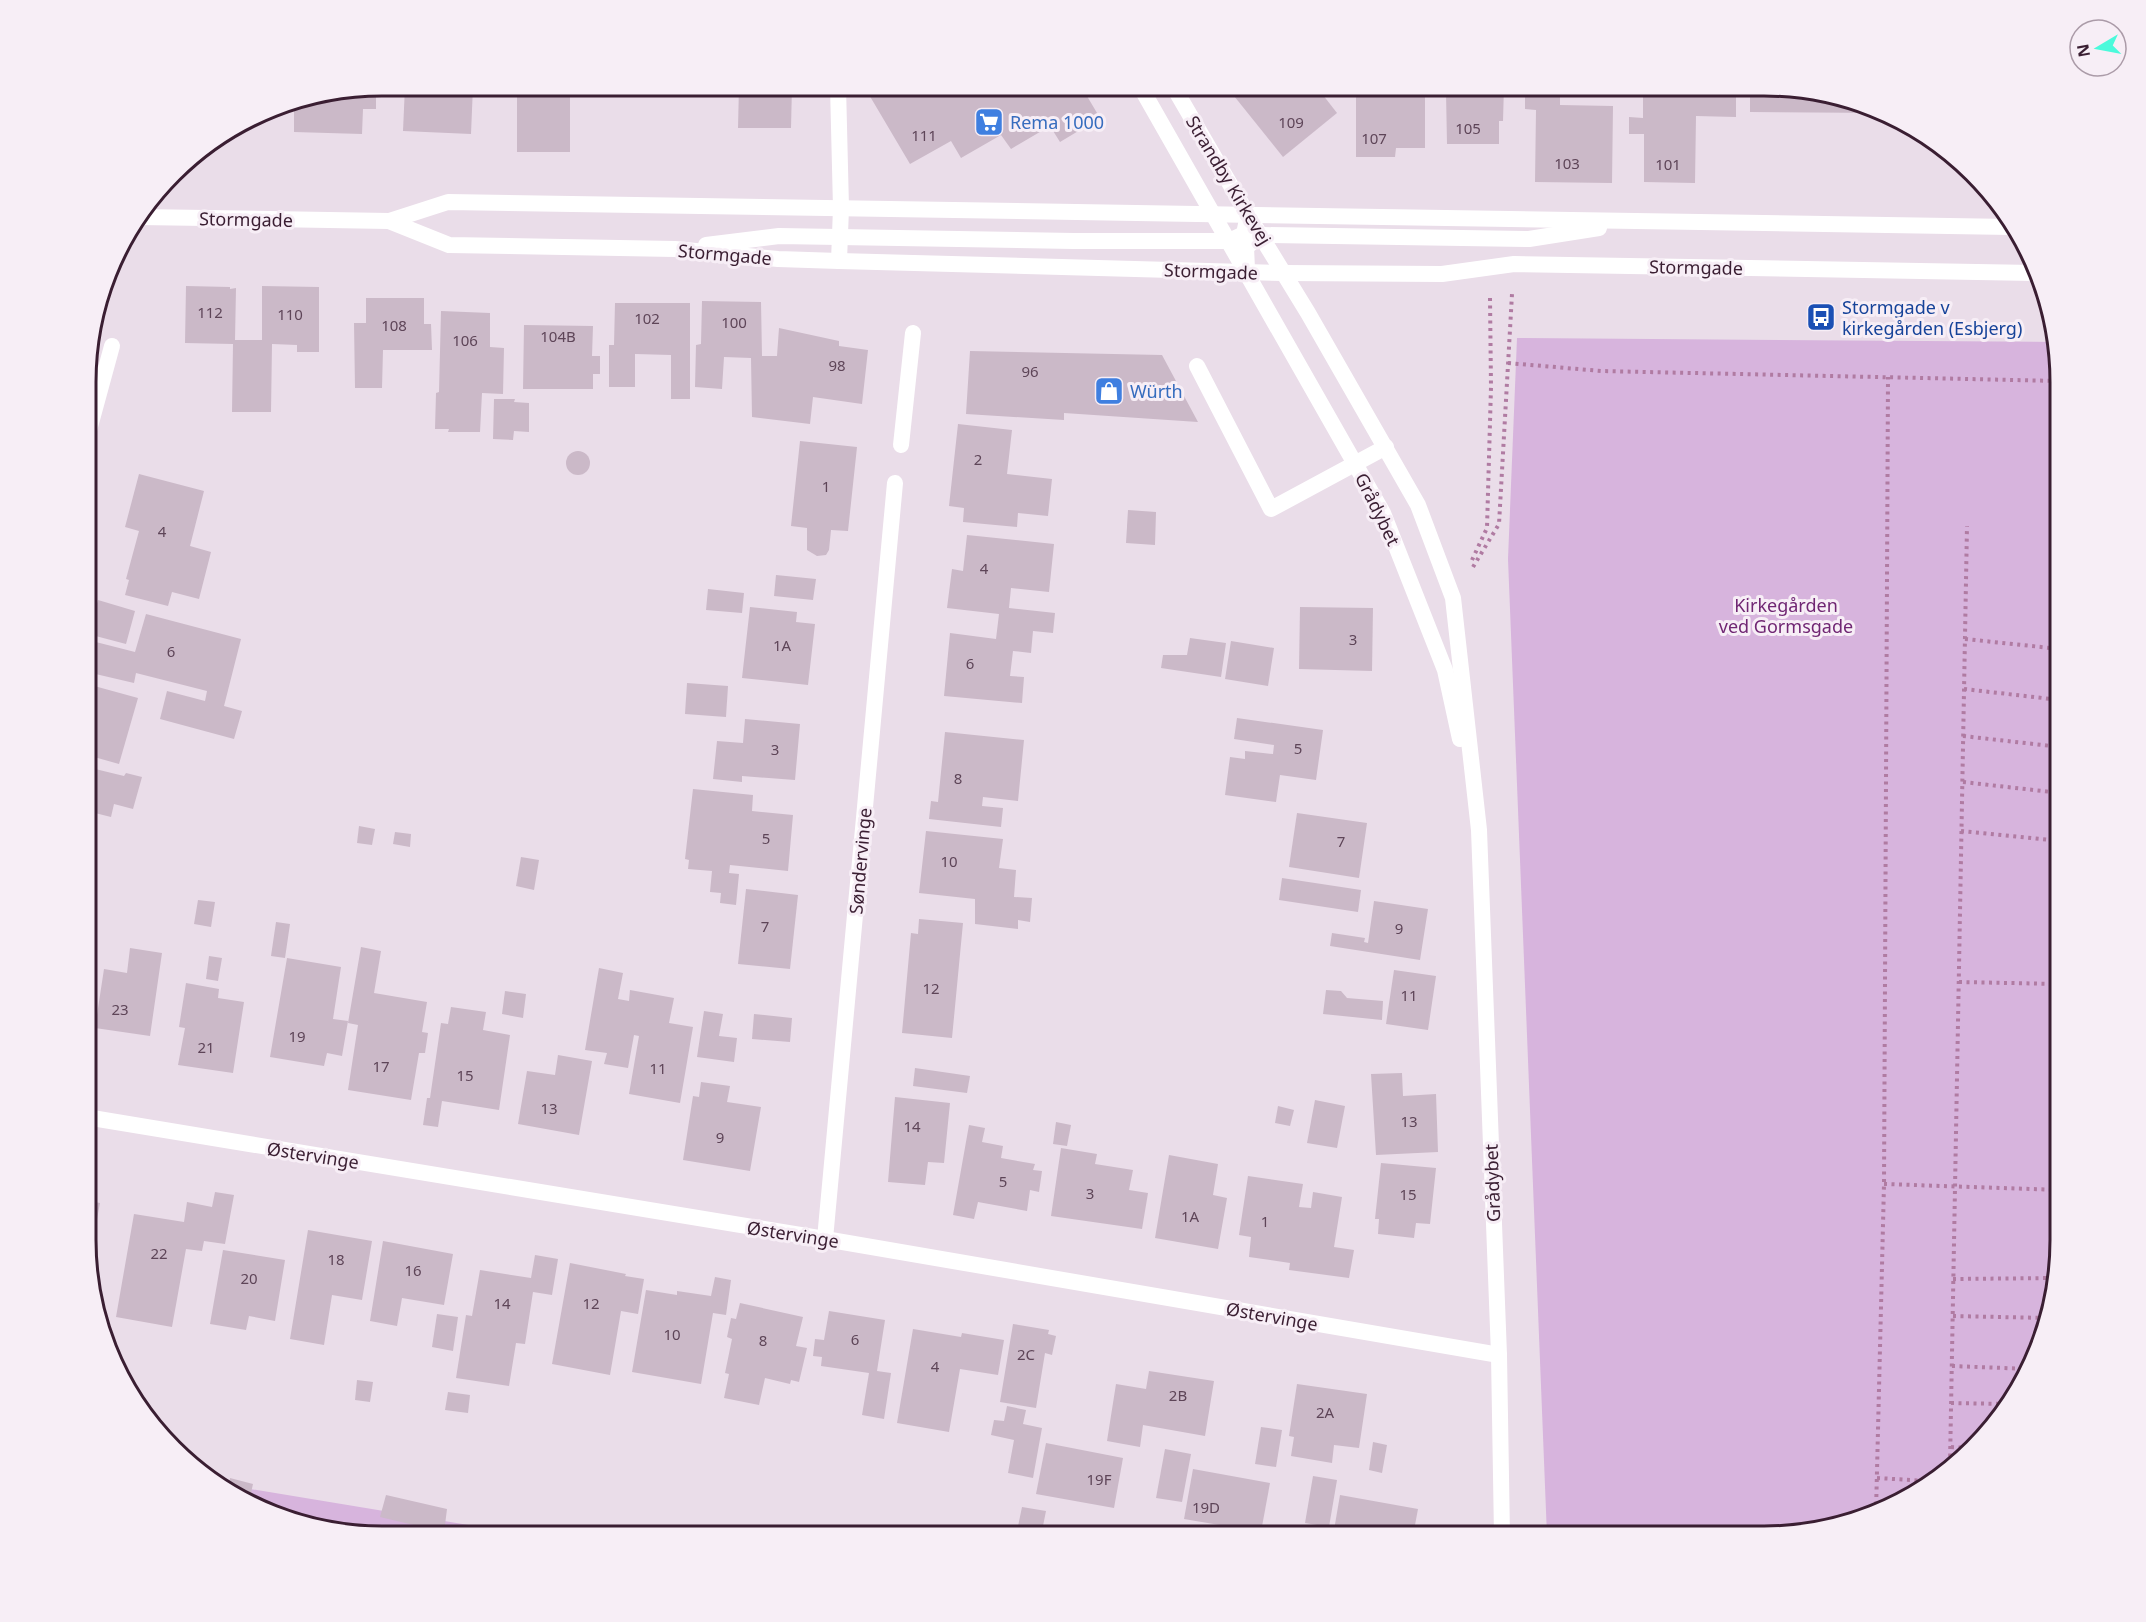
<svg xmlns="http://www.w3.org/2000/svg" width="2146" height="1622" font-family="'Noto Sans',sans-serif">
<rect width="100%" height="100%" fill="#eadde9"/>
<g fill="#d7b4dd">
<path d="M1517,338L2057,342L2060,382V1260L2038,1354L1987,1435L1895,1506L1822,1531L1764,1536H1547L1508,559Z"/>
<path d="M220,1484L535,1536H363L269,1514Z"/>
</g>
<g fill="#cbb9c8">
<path d="M376,86V109H363L362,134L294,132V100Z"/>
<path d="M405,86H473L471,134L403,131Z"/>
<path d="M517,86H552V95L570,94V152H517Z"/>
<path d="M739,86H792L791,128H738Z"/>
<path d="M879,86H1081L1100,118L1060,142L1050,126L1011,149L1001,135L961,158L951,141L910,164L868,93Z"/>
<path d="M1226,86H1316L1337,113L1283,157Z"/>
<path d="M1356,86H1425V148H1396L1395,157H1356Z"/>
<path d="M1437,86H1504L1503,121H1499V144H1447L1446,92H1437Z"/>
<path d="M1525,86H1560V105L1613,106L1612,183L1535,182L1536,110L1525,109Z"/>
<path d="M1643,86H1736V117L1696,116L1695,183L1644,182V134H1629V117L1643,118Z"/>
<path d="M1750,86H1783L1877,108L1885,113L1750,112Z"/>
<path d="M186,286L230,287V289L236,288L235,340H262V286L319,287V352H297V345L272,344L271,412H232L233,344L185,343Z"/>
<path d="M366,298H424V324H431L432,350H383L382,388H355L354,323H366Z"/>
<path d="M702,301L761,302L762,356H777L779,328L839,341V346L868,350L862,404L813,397L810,424L752,417L751,358L724,357L722,389L695,387L696,345L701,344Z"/>
<path d="M615,303H690V399H671V355L635,354V387H609V345H614Z"/>
<path d="M441,311L490,313V347L504,348L503,394L482,393L480,432H448L449,429H435L436,393L439,392Z"/>
<path d="M524,325L593,326L592,356H600V374H593V389H523Z"/>
<path d="M970,351L1162,355L1198,422L1064,413V420L966,414Z"/>
<path d="M494,399H515L514,402L529,403V432L514,431L513,440L493,439Z"/>
<path d="M958,424L1012,430L1007,474L1052,479L1048,516L1018,513L1017,527L963,522L964,508L949,506Z"/>
<path d="M800,441L857,447L848,531L831,530L829,550L826,555L817,556L807,550V528L791,526Z"/>
<circle cx="578" cy="463" r="12"/>
<path d="M139,474L204,491L190,546L211,552L199,599L172,592L168,606L125,595L129,580L126,579L139,531L125,527Z"/>
<path d="M1128,510L1156,512L1155,545L1126,543Z"/>
<path d="M967,535L1054,544L1049,592L1011,588L1009,608L1055,613L1053,633L1033,631L1031,653L1013,651L1010,676L1024,677L1022,703L944,696L950,633L996,639L999,614L947,608L952,569L963,571Z"/>
<path d="M776,575L816,579L813,600L774,596Z"/>
<path d="M708,589L744,593L742,613L706,610Z"/>
<path d="M98,600L135,611L126,644L88,634Z"/>
<path d="M750,607L797,612L796,622L815,624L808,685L742,678Z"/>
<path d="M1300,607L1373,608L1372,671L1299,669Z"/>
<path d="M146,614L241,639L224,706L242,711L234,739L160,719L167,691L205,701L207,691L136,673L134,683L87,672L88,640L135,652Z"/>
<path d="M1190,638L1226,643L1221,677L1161,668L1163,655H1187Z"/>
<path d="M1231,641L1274,648L1268,686L1225,679Z"/>
<path d="M687,683L728,686L726,717L685,714Z"/>
<path d="M87,684L138,698L119,764L87,755Z"/>
<path d="M1237,718L1323,730L1316,780L1280,775L1276,802L1225,795L1230,757L1245,759V751L1273,754L1274,745L1234,739Z"/>
<path d="M745,719L800,724L795,780L742,776V782L713,779L717,741L743,743Z"/>
<path d="M945,732L1024,740L1018,801L983,797L982,806L1003,808L1001,827L929,819L931,801L938,802Z"/>
<path d="M87,767L124,776L126,773L142,777L133,809L114,804L111,817L87,811Z"/>
<path d="M693,789L753,795L752,811L793,815L788,871L730,865L729,873L739,874L736,905L720,903L721,893L710,892L712,871L688,869L689,860L685,859Z"/>
<path d="M1297,813L1367,823L1359,878L1289,867Z"/>
<path d="M359,826L375,829L372,845L357,843Z"/>
<path d="M926,831L1003,839L999,868L1016,870L1014,897L1032,898L1030,922L1018,920V929L975,924V899L919,893Z"/>
<path d="M395,832L411,834L410,847L393,844Z"/>
<path d="M521,857L539,860L534,890L516,886Z"/>
<path d="M1282,878L1361,890L1358,912L1279,900Z"/>
<path d="M746,889L798,895L790,969L738,964Z"/>
<path d="M198,900L215,902L211,927L194,924Z"/>
<path d="M1374,901L1428,909L1420,960L1330,946L1332,933L1365,938L1364,942L1368,943Z"/>
<path d="M919,919L963,923L952,1038L902,1033L911,933L918,934Z"/>
<path d="M276,922L290,924L285,958L271,956Z"/>
<path d="M361,947L381,951L374,993L427,1002L422,1032L428,1033L425,1053H419L411,1100L348,1090L358,1025L348,1023Z"/>
<path d="M130,948L162,953L150,1036L95,1028L104,969L127,973Z"/>
<path d="M209,956L222,958L218,981L206,979Z"/>
<path d="M287,958L341,967L333,1019L348,1021L342,1056L327,1053L324,1066L270,1057Z"/>
<path d="M599,968L623,973L618,999L629,1001L630,990L674,998L669,1023L693,1027L680,1103L629,1094L639,1036L634,1035L628,1068L604,1064L607,1053L585,1050Z"/>
<path d="M1394,970L1436,976L1428,1030L1386,1024Z"/>
<path d="M186,983L219,989L218,998L244,1002L233,1073L178,1065L185,1028L179,1027Z"/>
<path d="M1326,990L1341,991L1347,998L1383,1001L1382,1020L1323,1014Z"/>
<path d="M505,991L526,994L523,1018L502,1014Z"/>
<path d="M451,1007L486,1012L483,1030L510,1035L499,1110L442,1101L438,1127L423,1125L427,1098H430L441,1023L448,1024Z"/>
<path d="M704,1011L723,1014L719,1036L737,1038L734,1062L697,1057Z"/>
<path d="M754,1014L792,1018L790,1042L752,1039Z"/>
<path d="M558,1055L592,1061L579,1135L518,1124L527,1071L555,1075Z"/>
<path d="M915,1068L970,1076L967,1093L913,1086Z"/>
<path d="M1402,1073L1403,1096L1436,1094L1438,1152L1376,1155L1371,1074Z"/>
<path d="M701,1082L730,1086L727,1102L761,1107L750,1171L683,1160L693,1096L699,1097Z"/>
<path d="M895,1097L950,1103L944,1163L928,1162L925,1185L888,1182Z"/>
<path d="M1315,1100L1345,1106L1337,1148L1307,1143Z"/>
<path d="M1278,1106L1294,1110L1290,1126L1275,1123Z"/>
<path d="M1056,1122L1071,1125L1067,1146L1053,1144Z"/>
<path d="M969,1125L985,1128L982,1142L1003,1146L1001,1158L1035,1164L1033,1170L1042,1171L1039,1192L1030,1190L1027,1211L978,1202L974,1219L953,1215Z"/>
<path d="M1061,1148L1097,1154L1095,1164L1133,1170L1129,1190L1148,1193L1142,1229L1051,1216Z"/>
<path d="M1169,1155L1218,1164L1213,1195L1227,1198L1218,1249L1155,1238Z"/>
<path d="M1381,1163L1436,1168L1430,1224L1416,1223L1414,1238L1378,1234L1379,1219H1375Z"/>
<path d="M1248,1176L1303,1184L1299,1207L1311,1208L1313,1192L1342,1197L1334,1247L1354,1250L1349,1278L1289,1270L1290,1263L1249,1257L1251,1237L1239,1235Z"/>
<path d="M215,1192L234,1195L225,1244L204,1241L202,1251L186,1249L172,1327L116,1317L134,1214L184,1222L187,1202L212,1207Z"/>
<path d="M86,1200L100,1203L88,1268L86,1260Z"/>
<path d="M308,1230L372,1241L362,1300L332,1295L324,1345L290,1339Z"/>
<path d="M383,1241L453,1254L444,1305L402,1298L397,1326L370,1321Z"/>
<path d="M223,1250L285,1260L275,1321L249,1316L246,1330L210,1324Z"/>
<path d="M535,1255L558,1259L552,1295L533,1292L525,1344L516,1343L509,1386L456,1378L466,1315L472,1316L480,1270L531,1278Z"/>
<path d="M570,1263L626,1274L625,1276L644,1279L638,1314L621,1311L610,1375L552,1364Z"/>
<path d="M715,1277L731,1280L726,1315L713,1313L701,1384L632,1372L646,1290L677,1295V1291L711,1296Z"/>
<path d="M740,1303L803,1317L796,1346L807,1348L799,1382L791,1380L790,1384L765,1378L759,1405L724,1398L729,1374L725,1373L732,1339L727,1337L731,1318L736,1319Z"/>
<path d="M829,1311L885,1320L877,1371L891,1373L884,1419L862,1415L869,1373L821,1366L822,1357L813,1356L815,1339L824,1340Z"/>
<path d="M437,1314L458,1317L453,1351L432,1347Z"/>
<path d="M1013,1324L1049,1330L1048,1334L1056,1336L1052,1355L1045,1353L1036,1408L1000,1402Z"/>
<path d="M913,1329L961,1337L962,1333L1004,1340L998,1375L960,1369L949,1432L897,1423Z"/>
<path d="M1149,1371L1214,1381L1205,1436L1143,1425L1140,1447L1107,1441L1116,1384L1146,1389Z"/>
<path d="M357,1380L373,1382L370,1402L355,1400Z"/>
<path d="M1297,1384L1367,1394L1359,1448L1334,1445L1332,1463L1291,1456L1294,1437L1289,1436Z"/>
<path d="M448,1392L470,1395L468,1413L445,1410Z"/>
<path d="M1007,1406L1026,1410L1023,1424L1042,1428L1033,1478L1008,1473L1014,1440L991,1435L994,1420L1004,1421Z"/>
<path d="M1261,1427L1282,1430L1276,1467L1255,1464Z"/>
<path d="M1373,1442L1387,1445L1382,1473L1369,1470Z"/>
<path d="M1046,1443L1123,1458L1114,1508L1036,1494Z"/>
<path d="M1165,1449L1191,1454L1182,1502L1156,1498Z"/>
<path d="M1193,1469L1270,1483L1261,1532L1184,1519Z"/>
<path d="M1313,1476L1337,1480L1329,1527L1305,1523Z"/>
<path d="M230,1478L253,1484L249,1502L228,1489Z"/>
<path d="M386,1495L447,1509L444,1533L418,1529V1526L380,1517Z"/>
<path d="M1340,1495L1418,1509L1413,1536H1333Z"/>
<path d="M1022,1507L1046,1511L1043,1526L1095,1536H1016Z"/>
<path d="M654,1527L682,1531L681,1536H653Z"/>
</g>
<g fill="none" stroke-linecap="round" stroke-linejoin="round">
<g stroke="#b07ba2" stroke-width="4" stroke-dasharray="3 4.5" stroke-linecap="butt">
<path d="M1508,363L1601,371L2060,381"/>
<path d="M1472,560L1487,528L1491,387L1490,298"/>
<path d="M1473,567L1499,524L1512,294"/>
<path d="M1965,639L2060,649"/>
<path d="M1964,689L2060,700"/>
<path d="M1963,736L2060,747"/>
<path d="M1963,782L2060,793"/>
<path d="M1961,831L2060,841"/>
<path d="M1959,982L2060,984"/>
<path d="M1884,1184L2060,1190"/>
<path d="M1953,1279L2055,1278"/>
<path d="M1953,1316L2046,1318"/>
<path d="M1952,1366L2029,1369"/>
<path d="M1951,1403L2007,1404"/>
<path d="M1951,1447L1971,1448"/>
<path d="M1950,1464L1967,526"/>
<path d="M1877,1478L1928,1481"/>
<path d="M1876,1512L1884,1184L1888,377"/>
<path d="M1656,1536V1531L1801,1533"/>
</g>
<g stroke="#fff" stroke-width="16">
<path d="M838,86L841,208L839,261"/>
<path d="M1197,366L1271,509L1386,447"/>
</g>
<g stroke="#fff" stroke-width="16">
<path d="M88,434L112,346"/>
<path d="M901,445L913,333"/>
<path d="M86,1117L825,1239L1499,1355"/>
<path d="M825,1239L895,483"/>
</g>
<g stroke="#fff" stroke-width="16">
<path d="M1140,86L1383,513L1445,670L1460,739"/>
<path d="M1173,86L1248,215L1308,313L1418,505L1453,598L1479,830L1499,1355L1502,1536"/>
<path d="M139,217L389,221L448,202L2011,227"/>
<path d="M389,221L449,245L675,249L778,259L839,261L1284,273L1442,274L1514,264L2037,273"/>
<path d="M706,245L779,236L1074,241H1229L1244,234L1248,215"/>
<path d="M1247,269L1246,247L1262,235L1529,239L1599,228"/>
</g>
</g>
<defs>
<g id="supermarket-square" transform="scale(1.5)"><rect x="-9" y="-9" width="18" height="18" rx="4" fill="#3f7fe0" stroke="#f7eef6"/><path d="M-6-5.5h2.5l.6 2H6L4.5 2H-2.5L-4.4-4H-6ZM-1.5 3.2a1.3 1.3 0 1 0 .1 0ZM3 3.2a1.3 1.3 0 1 0 .1 0Z" fill="#fff"/></g>
<g id="bus-square" transform="scale(1.5)"><rect x="-9" y="-9" width="18" height="18" rx="4" fill="#1a4fb4" stroke="#f7eef6"/><path d="M-5-6H5V4H4V6H2V4H-2V6H-4V4H-5ZM-3.5-4V0h7V-4ZM-3.5 1.2v1.5H-2V1.2ZM2 1.2v1.5H3.5V1.2Z" fill="#fff"/></g>
<g id="shop-square" transform="scale(1.5)"><rect x="-9" y="-9" width="18" height="18" rx="4" fill="#3f7fe0" stroke="#f7eef6"/><path d="M-5-2.5h2.3a2.7 3.5 0 0 1 5.4 0H5L5.5 6h-11ZM-1.5-2.5h3a1.5 2.3 0 0 0-3 0Z" fill="#fff"/></g>
</defs>
<g fill-rule="evenodd">
<use href="#supermarket-square" x="989" y="122"/>
<use href="#bus-square" x="1821" y="317"/>
<use href="#shop-square" x="1109" y="391"/>
</g>
<g text-anchor="middle" dominant-baseline="central" stroke-width="6" stroke-linejoin="round" paint-order="stroke">
<g font-size="15" fill="#5e4558">
<text x="1291" y="122">109</text>
<text x="1468" y="128">105</text>
<text x="924" y="135">111</text>
<text x="1374" y="138">107</text>
<text x="1567" y="163">103</text>
<text x="1668" y="164">101</text>
<text x="210" y="312">112</text>
<text x="290" y="314">110</text>
<text x="647" y="318">102</text>
<text x="734" y="322">100</text>
<text x="394" y="325">108</text>
<text x="558" y="336">104B</text>
<text x="465" y="340">106</text>
<text x="837" y="365">98</text>
<text x="1030" y="371">96</text>
<text x="978" y="459">2</text>
<text x="826" y="486">1</text>
<text x="162" y="531">4</text>
<text x="984" y="568">4</text>
<text x="1353" y="639">3</text>
<text x="782" y="645">1A</text>
<text x="171" y="651">6</text>
<text x="970" y="663">6</text>
<text x="1298" y="748">5</text>
<text x="775" y="749">3</text>
<text x="958" y="778">8</text>
<text x="766" y="838">5</text>
<text x="1341" y="841">7</text>
<text x="949" y="861">10</text>
<text x="765" y="926">7</text>
<text x="1399" y="928">9</text>
<text x="931" y="988">12</text>
<text x="1409" y="995">11</text>
<text x="120" y="1009">23</text>
<text x="297" y="1036">19</text>
<text x="206" y="1047">21</text>
<text x="381" y="1066">17</text>
<text x="658" y="1068">11</text>
<text x="465" y="1075">15</text>
<text x="549" y="1108">13</text>
<text x="1409" y="1121">13</text>
<text x="912" y="1126">14</text>
<text x="720" y="1137">9</text>
<text x="1003" y="1181">5</text>
<text x="1090" y="1193">3</text>
<text x="1408" y="1194">15</text>
<text x="1190" y="1216">1A</text>
<text x="1265" y="1221">1</text>
<text x="159" y="1253">22</text>
<text x="336" y="1259">18</text>
<text x="413" y="1270">16</text>
<text x="249" y="1278">20</text>
<text x="502" y="1303">14</text>
<text x="591" y="1303">12</text>
<text x="672" y="1334">10</text>
<text x="855" y="1339">6</text>
<text x="763" y="1340">8</text>
<text x="1026" y="1354">2C</text>
<text x="935" y="1366">4</text>
<text x="1178" y="1395">2B</text>
<text x="1325" y="1412">2A</text>
<text x="1099" y="1479">19F</text>
<text x="1206" y="1507">19D</text>
</g>
<g font-size="18" fill="#366cbe" stroke="#f7eef6" text-anchor="start">
<text x="1010" y="122">Rema 1000</text>
<text x="1130" y="391">Würth</text>
</g>
<g font-size="18" fill="#3a1e32" stroke="#f7eef6">
<text transform="translate(1229 180) rotate(59)">Strandby Kirkevej</text>
<text transform="translate(246 219) rotate(1)">Stormgade</text>
<text transform="translate(725 254) rotate(5)">Stormgade</text>
<text transform="translate(1696 267) rotate(1)">Stormgade</text>
<text transform="translate(1211 271) rotate(2)">Stormgade</text>
<text transform="translate(1378 509) rotate(64)">Grådybet</text>
<text transform="translate(860 861) rotate(-85)">Søndervinge</text>
<text transform="translate(313 1155) rotate(9)">Østervinge</text>
<text transform="translate(1492 1183) rotate(-92)">Grådybet</text>
<text transform="translate(793 1234) rotate(9)">Østervinge</text>
<text transform="translate(1272 1316) rotate(10)">Østervinge</text>
</g>
<g font-size="18" fill="#164399" stroke="#f7eef6" text-anchor="start">
<text x="1842" y="307">Stormgade v<tspan x="1842" dy="21">kirkegården (Esbjerg)</tspan></text>
</g>
<g font-size="18" fill="#702673" stroke="#f7eef6">
<text x="1786" y="605">Kirkegården<tspan x="1786" dy="21">ved Gormsgade</tspan></text>
</g>
</g>
<path d="M0 0H2146V1622H0ZM382 96H1764A286 286 0 0 1 2050 382V1240A286 286 0 0 1 1764 1526H382A286 286 0 0 1 96 1240V382A286 286 0 0 1 382 96Z" fill="#f7eef6" fill-rule="evenodd"/>
<path fill="none" stroke="#3a1e32" stroke-width="3" d="M382 96H1764A286 286 0 0 1 2050 382V1240A286 286 0 0 1 1764 1526H382A286 286 0 0 1 96 1240V382A286 286 0 0 1 382 96Z"/>
<g transform="translate(2098 48) rotate(260)"><circle r="28" fill="#f7eef6" stroke="#ab9ba8" stroke-width="1.5"/>
<path d="M0-4.5L10 22L0 15L-10 22Z" fill="#4bfadb"/>
<text y="-9" font-size="16" font-weight="bold" text-anchor="middle" fill="#3a1e32">N</text>
</g>
</svg>
